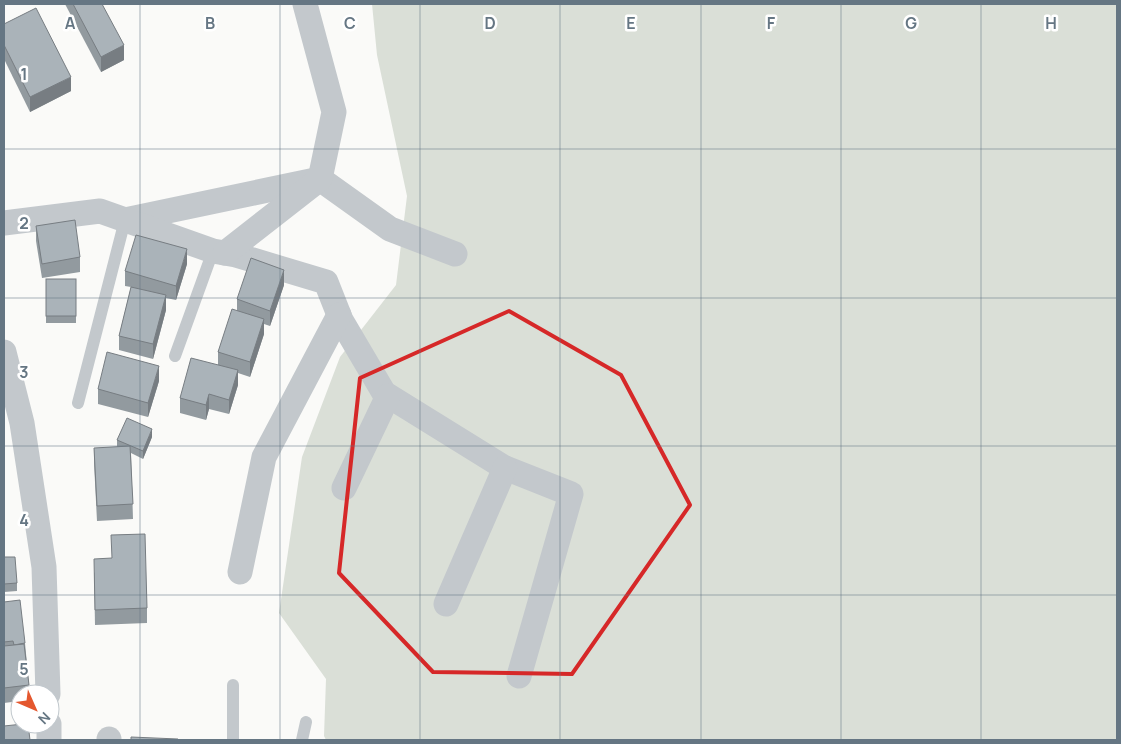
<svg xmlns="http://www.w3.org/2000/svg" width="1121" height="744" font-family="Manrope,sans-serif">
<rect width="100%" height="100%" fill="#fafaf8"/>
<path fill="#dadfd7" d="M372,4H1117V740H326L324,736L326,679L279,613L302,457L340,357L396,285L407,196L377,55Z"/>
<g fill="none" stroke-linecap="round" stroke-linejoin="round">
<g stroke="#c3c8cc" stroke-width="12">
<path d="M175,356L213,251"/>
<path d="M78,403L125,220"/>
<path d="M233,740V685"/>
<path d="M302,740L306,722"/>
</g>
<g stroke="#c3c8cc" stroke-width="25">
<path d="M125,220L320,179L390,229L455,254"/>
<path d="M4,223L100,211L213,251L236,255L326,282L341,320L384,393L505,468L571,494L519,676"/>
<path d="M225,253L320,179L334,112L305,4"/>
<path d="M4,352L22,423L44,567L48,694"/>
<path d="M344,488L388,396"/>
<path d="M240,572L264,457L339,315"/>
<path d="M446,604L505,468"/>
<path d="M49,724V740"/>
<path d="M109,740V739"/>
</g>
</g>
<g fill="#929a9f">
<path d="M65,4H102L124,60L101,72Z"/>
<path d="M4,24L71,91L30,112L4,59Z"/>
<path d="M36,226L80,257V272L42,278L36,241Z"/>
<path d="M187,264L176,300L166,298V310L153,359L119,350V336L131,287L125,286V271Z"/>
<rect x="46" y="279" width="30" height="44"/>
<path d="M284,285L270,326L264,324V334L250,377L238,373V385L229,414L209,409L206,420L180,413V398L218,365V352L237,311V299Z"/>
<path d="M159,381L148,417L98,404V389Z"/>
<path d="M152,437L143,459L131,453L133,519L97,521L94,463V448L117,447V440Z"/>
<path d="M4,557L17,583V591L4,592Z"/>
<path d="M112,558L147,608V623L95,625L94,573Z"/>
<path d="M4,602L25,643L29,685V694H20V701L4,703Z"/>
</g>
<g fill="#777d82">
<path d="M124,45V60L101,72V57Z"/>
<path d="M71,77V91L30,112V97Z"/>
<path d="M187,249V264L176,300V286Z"/>
<path d="M284,270V285L270,326V311Z"/>
<path d="M166,295V310L153,359V344Z"/>
<path d="M264,319V334L250,377V362Z"/>
<path d="M159,366V381L148,417V403Z"/>
<path d="M238,370V385L229,414V400Z"/>
<path d="M209,394V409L206,420V405Z"/>
<path d="M152,429V437L143,459V451Z"/>
</g>
<g fill="#aab3b9" stroke="#777d82">
<path d="M73,4H102L124,45L101,57Z"/>
<path d="M36,8L71,77L30,97L4,45V24Z"/>
<path d="M75,220L80,257L42,264L36,226Z"/>
<path d="M136,235L187,249L176,286L125,271Z"/>
<path d="M251,258L284,270L270,311L237,299Z"/>
<rect x="46" y="279" width="30" height="37"/>
<path d="M131,287L166,295L153,344L119,336Z"/>
<path d="M232,309L264,319L250,362L218,352Z"/>
<path d="M107,352L159,366L148,403L98,389Z"/>
<path d="M191,358L238,370L229,400L209,394L206,405L180,398Z"/>
<path d="M127,418L152,429L143,451L117,440Z"/>
<path d="M130,446L133,504L97,506L94,448Z"/>
<path d="M145,534L147,608L95,610L94,559L112,558L111,535Z"/>
<path d="M4,557H15L17,583L4,584Z"/>
<path d="M20,600L25,643L14,645L13,641L4,642V602Z"/>
<path d="M24,644L29,685L4,688V646Z"/>
<path d="M23,724H28L30,740H4V726Z"/>
<path d="M131,737L178,739V740H131Z"/>
</g>
<path fill="none" stroke="#d62828" stroke-width="4" stroke-linejoin="round" d="M509,311L621,375L690,505L572,674L433,672L339,573L360,378Z"/>
<path fill="none" stroke="#657683" stroke-width="1" stroke-opacity="0.55" d="M140,4V740M280,4V740M420,4V740M560,4V740M701,4V740M841,4V740M981,4V740M4,149H1117M4,298H1117M4,446H1117M4,595H1117"/>
<g font-size="16" text-anchor="middle" font-weight="bold" fill="#657683" stroke="#fff" stroke-width="5" stroke-linejoin="round" paint-order="stroke">
<text x="70" y="29">A</text>
<text x="210" y="29">B</text>
<text x="350" y="29">C</text>
<text x="490" y="29">D</text>
<text x="631" y="29">E</text>
<text x="771" y="29">F</text>
<text x="911" y="29">G</text>
<text x="1051" y="29">H</text>
<text x="24" y="80">1</text>
<text x="24" y="229">2</text>
<text x="24" y="378">3</text>
<text x="24" y="526">4</text>
<text x="24" y="675">5</text>
</g>
<rect width="1121" height="744" fill="none" stroke="#657683" stroke-width="10"/>
<g transform="translate(35 709) rotate(135)"><circle r="24" fill="#ffffff" stroke="#c1c8cd"/>
<path d="M0-4L9 19L0 12L-9 19Z" fill="#e4572e"/>
<text y="-8" font-size="14" font-weight="bold" text-anchor="middle" fill="#657683">N</text>
</g>
</svg>
